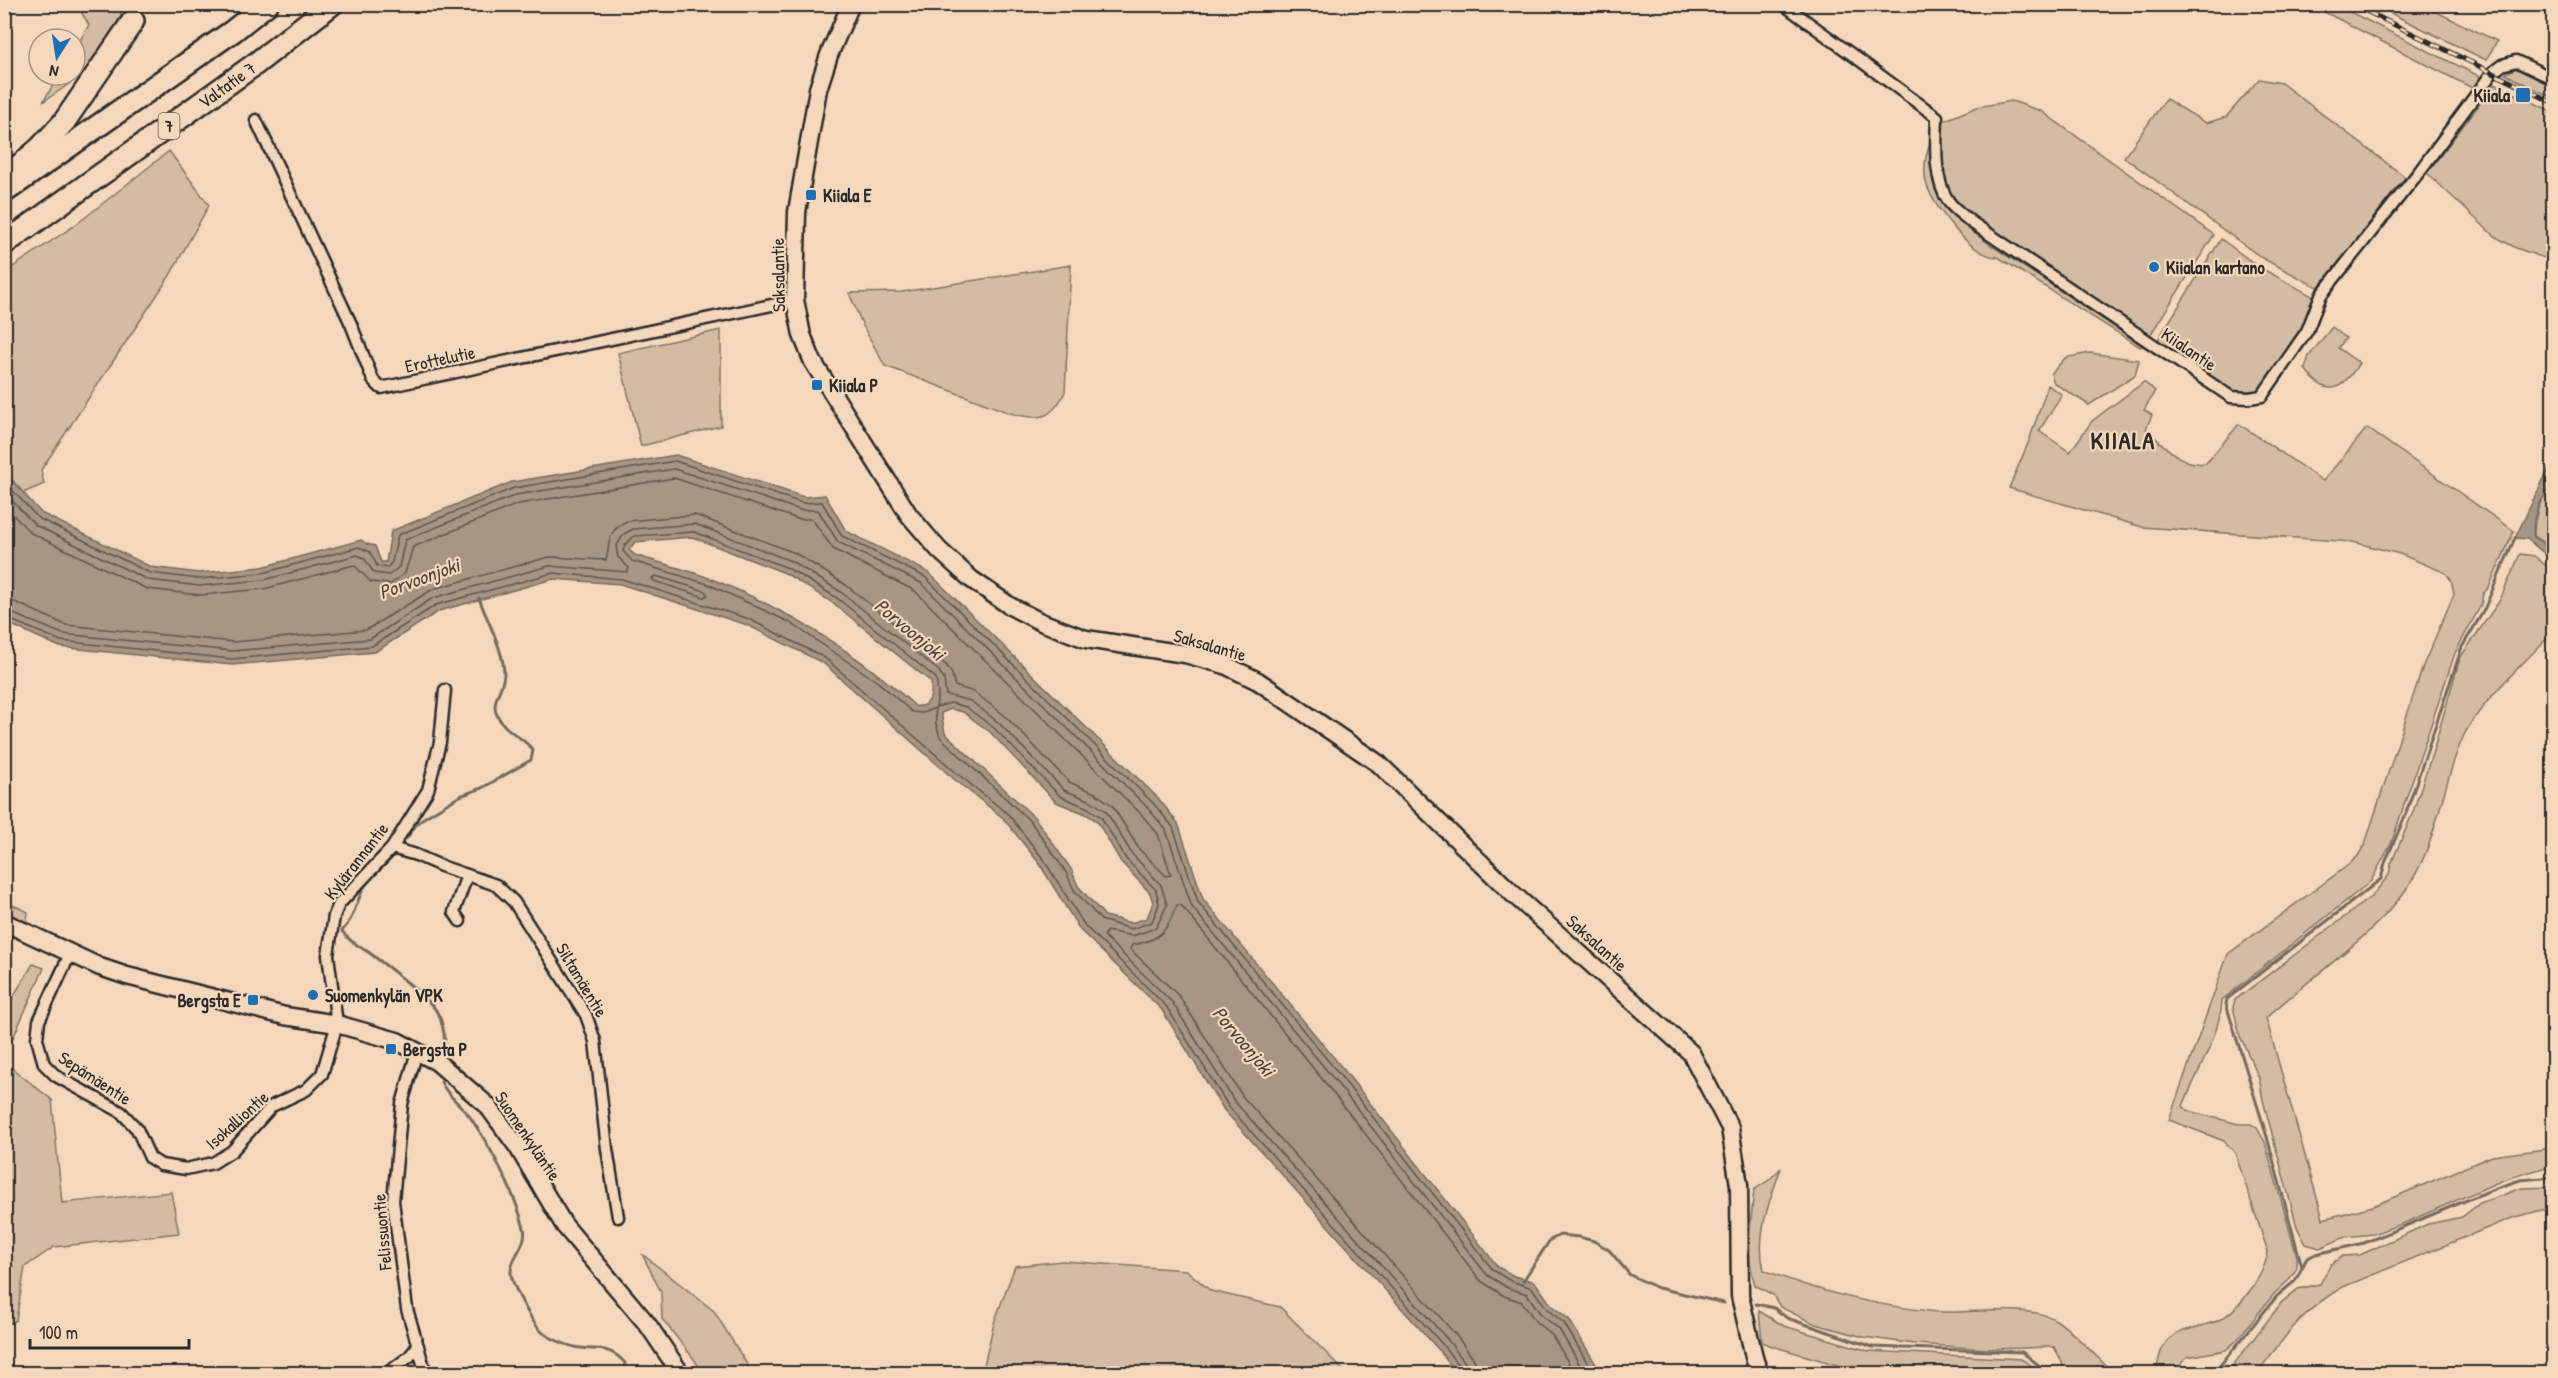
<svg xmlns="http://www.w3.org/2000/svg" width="2558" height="1378" font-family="'Patrick Hand',sans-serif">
<rect width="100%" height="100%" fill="#f5d8bb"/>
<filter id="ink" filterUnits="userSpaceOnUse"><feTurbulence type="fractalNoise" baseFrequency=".0167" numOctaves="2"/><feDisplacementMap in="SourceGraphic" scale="12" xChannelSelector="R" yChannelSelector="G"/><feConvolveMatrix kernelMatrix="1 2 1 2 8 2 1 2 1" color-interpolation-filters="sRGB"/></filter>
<g filter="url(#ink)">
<g fill="#d4bca3" stroke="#807467" stroke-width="1.5">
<path d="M77,5H120L121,16L88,71L43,102L59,75H75V49L89,25Z"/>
<path d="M2311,5H2336L2481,77L2474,89Z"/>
<path d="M2374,5H2422L2497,41L2486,60Z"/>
<path d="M2516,68L2553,87V98L2505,74Z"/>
<path d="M2259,79L2281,83L2405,177L2319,288L2262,258L2124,157L2166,99L2206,123L2226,117Z"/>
<path d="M2495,84L2553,112V261L2516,248L2494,236L2427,173Z"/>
<path d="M2012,101L2041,111L2214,235L2149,337L1973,218C1966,212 1957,205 1952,197C1939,174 1940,146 1943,121L1977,107Z"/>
<path d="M1931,139L1933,182L1945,204L1963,225L1992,246L2144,346L2140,347L1998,257C1973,258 1935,209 1927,186C1922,171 1926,153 1931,139Z"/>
<path d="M169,151L209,205L169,277L41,470L44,484L23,493L5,472L4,273L78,223Z"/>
<path d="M2221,239L2259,267L2316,298L2303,328L2260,391L2232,392L2157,341Z"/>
<path d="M1071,265L1065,392C1051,421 1039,420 1010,413L885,366L863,326L849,293L902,292Z"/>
<path d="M2332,327L2346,338L2338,348L2359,363C2342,391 2327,399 2305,369L2309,356Z"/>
<path d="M721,330V426L641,446L618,353Z"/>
<path d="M2090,353L2139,360L2135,375L2089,405L2054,383L2051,374L2065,358Z"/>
<path d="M2144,382L2155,391L2144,410L2152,415L2146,429C2164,445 2181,467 2206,463L2239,424L2323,481L2367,428L2514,531L2489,587L2483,594L2481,605L2455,653L2391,844L2371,881L2222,1000C2220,1035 2196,1074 2183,1106L2188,1111L2239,1124H2251L2257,1128L2265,1142L2297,1257V1268L2288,1281L2274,1294L2237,1340L2226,1350L2187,1357L2182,1362L2180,1374L2156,1373C2158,1363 2160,1347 2169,1339C2181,1329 2202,1327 2217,1321C2239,1311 2264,1276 2268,1252L2235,1153L2224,1141L2169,1120L2228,954L2347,866L2358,856L2365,844L2423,666L2454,594L2451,580L2446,573L2400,554L2353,542L2142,527L2009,488L2029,441L2048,385L2062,395L2039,431L2070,452L2092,421Z"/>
<path d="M2553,486V548L2534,536C2534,518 2539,497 2553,486Z"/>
<path d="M2520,554L2534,556L2553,571V632C2528,659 2480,703 2464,735C2443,780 2439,834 2414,877C2384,930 2311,976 2266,1018L2323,1219L2373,1206L2492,1156L2553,1148V1165L2503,1180L2407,1222L2373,1234L2345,1237L2320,1248L2306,1244L2297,1227L2263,1100L2259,1078L2240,1036L2233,1007L2235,1000L2372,896L2389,875L2391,864L2413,812L2433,751L2460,658L2500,600Z"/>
<path d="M4,901L28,912L26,927L5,917Z"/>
<path d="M33,964L44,968L5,1056V1010Z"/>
<path d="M4,1062L52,1100L62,1203L171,1192L179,1233L54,1247L25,1267L16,1320L5,1326Z"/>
<path d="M1781,1168C1770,1199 1755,1237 1764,1270C1816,1291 1873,1305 1929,1311C1965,1316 2025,1302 2056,1320C2072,1330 2099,1360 2114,1373H2064L2062,1362L2054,1347L1987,1349L1915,1344L1864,1337L1815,1324L1780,1307L1773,1295L1755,1285C1745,1254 1751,1221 1754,1190L1769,1180Z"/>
<path d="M2553,1187V1210H2542L2512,1218L2343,1287C2302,1310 2285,1337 2257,1373H2227L2282,1302L2298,1289L2320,1284L2331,1264L2343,1256L2360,1255L2428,1224L2462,1217L2480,1203L2522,1188Z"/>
<path d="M642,1254L714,1311L748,1366L742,1373H703L694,1359L662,1319L661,1292Z"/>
<path d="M1063,1261L1186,1270L1211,1291L1280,1307L1346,1373H982L994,1323L1015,1266Z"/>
<path d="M1759,1311L1784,1326L1869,1351L2021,1359L2044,1373H1865L1772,1346L1762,1342Z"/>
</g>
<g fill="#a79684" stroke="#756b60" stroke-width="1.5" fill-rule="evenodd">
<path d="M676,455L804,497L825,495L846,531L928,572L1158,798L1178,823L1203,899L1344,1070L1498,1267L1514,1276L1535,1282L1552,1306L1569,1319L1601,1373H1456L1438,1349L1224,1110L1162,1010L1080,930L1039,863L1003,818L955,780L823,663L747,625L620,584L553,579L439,611L375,652L232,665L60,647L5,622V472L41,513L151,567L199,573L262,567L361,540L367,544L375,546L381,562H386L391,531L512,482ZM692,537L785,573L833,603L931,682C932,695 931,708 915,706C859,654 781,606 709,578C685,569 660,563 635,555L629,550L635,542ZM951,709L963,712L990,732L1056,802L1086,814L1097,821L1121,862L1150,893L1153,903L1147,918L1131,923L1105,916L1078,886L1071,869L1035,818L945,733L941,713Z"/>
<path d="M2553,460V485L2539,503L2534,519L2533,536L2543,544L2553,549V561L2527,539L2515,538Z"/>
</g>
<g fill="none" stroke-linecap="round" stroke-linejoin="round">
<g stroke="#5d564f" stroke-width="1.5">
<path d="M4,481L38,518L150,573L199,579L263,573L359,547L370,552L377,566L387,568L392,562L398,535L514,488L675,461L802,503L822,502L842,536L925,577L1153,803L1173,827L1198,902L1339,1074L1493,1270L1511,1281L1532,1288L1548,1310L1564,1323L1594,1374"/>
<path d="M4,492L35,525L148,580L199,586L264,580L357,555L364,558L374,573L389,575L399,567L405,540L516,495L674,469L800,510H818L838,542L921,583L1148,808L1166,830L1192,907L1333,1078L1487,1275L1508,1288L1527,1294L1542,1316L1559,1329L1585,1374"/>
<path d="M4,506L31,533L147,589L200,595L264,589L354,565L371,582L391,584L405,573L413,547L518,504L674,478L798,519H812L833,549L915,591L1141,814L1158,834L1171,875L1166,876L1139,849L1112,805L1095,793L1069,782L1004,715L974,692L955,686L952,674L946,665L846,585L795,553L695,515L627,521C605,532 611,543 606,560L549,557L433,589L366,630L233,642L66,625L15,602L4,601"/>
<path d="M694,532L788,568L837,598L936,678L938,694L936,707L951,703L966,707L994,728L1060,796L1088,808L1101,817L1126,859L1156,890L1159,904L1152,922L1131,929L1101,920L1074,890L1066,872L1031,822L940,737L936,724L935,708L922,713L912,712L878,682L789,622L708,584L632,561L623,551L625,545L634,536Z"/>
<path d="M656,576L705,591L708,595L704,597L654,581L652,578Z"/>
<path d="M4,610L63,634L232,651L370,639L433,598L549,566L627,572L629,568L618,557L616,547L624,534L633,529L695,524L791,561L841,592L939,671L944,679L946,695L971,701L999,723L1064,790L1091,801L1106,811L1132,854L1161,885L1167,905L1156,928L1132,936L1107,931L1104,936L1172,1002L1235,1102L1448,1340L1466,1364L1468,1374"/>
<path d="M4,617L61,641L232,659L372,646L436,605L553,573L622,579L749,619L825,658L959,775L1008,814L1044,860L1085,926L1166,1006L1229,1107L1443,1345L1460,1368L1461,1374"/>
<path d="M1477,1374L1475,1361L1456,1335L1243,1097L1179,996L1130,949L1132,945C1162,940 1166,931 1177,905H1181L1326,1084L1481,1281L1504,1296L1522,1302L1536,1322L1552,1335L1575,1374"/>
</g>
<g stroke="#756b60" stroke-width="3">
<path d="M407,838L416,825L425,817L460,796L482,788L531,760L533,750C522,736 505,732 497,715C490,701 504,688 504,674C504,650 487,621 479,598"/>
<path d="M396,853C387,865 374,872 366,884C356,900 355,918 342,931C349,942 360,946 371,954C386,966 429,997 437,1012C443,1022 444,1033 445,1044"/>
<path d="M441,1082C447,1096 462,1105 470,1117C492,1149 514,1191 524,1228C528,1244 511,1257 511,1271C510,1283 533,1324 542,1332C549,1338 566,1345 575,1347C597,1352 608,1344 625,1363L624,1374"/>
<path d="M2302,1267L2267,1137L2226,1004L2227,999L2381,879L2385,863L2405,816L2462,647L2483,612L2515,538"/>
<path d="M1523,1281L1550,1240L1560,1235L1579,1237L1594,1241L1609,1250L1630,1275L1658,1288L1724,1303"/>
<path d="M1756,1304L1774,1308L1787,1318L1873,1347L2022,1352L2050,1374"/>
<path d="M2213,1374L2277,1296L2295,1281L2307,1258L2316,1254L2364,1243L2496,1188L2520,1180L2554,1177"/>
</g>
<g stroke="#2b2b2b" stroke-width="15">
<g id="street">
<path d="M1783,4L1937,117C1936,143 1933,180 1949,202C1955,210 1964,216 1971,222L2231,397L2249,398L2262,396L2307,331L2321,295L2419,172L2492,73L2502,65L2516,61L2554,79"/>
<path d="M256,120L351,324L373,380L381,388L795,300"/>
<path d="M392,848L416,855L441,866L496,885L514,902L586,1015L595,1041L607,1149L618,1217"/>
<path d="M460,921L454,912L467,875"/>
<path d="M70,954L39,1021L37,1039L44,1064L56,1076L121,1112L137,1129L150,1158L161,1165L186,1169L213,1163L232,1151L272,1106L306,1090L322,1074L337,1024L328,955L334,916L339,904L392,848L428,790L440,742L445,690"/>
<path d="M417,1051L402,1104L393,1201L407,1309L426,1374"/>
<path d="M386,1374L409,1357L418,1346"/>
</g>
</g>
<g stroke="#2b2b2b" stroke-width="21">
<g id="secondary">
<path d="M851,4L829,55L818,89L797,212L795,300L802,335L813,362L909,515L939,550L971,579L1010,606L1041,622L1086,639L1185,654L1225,665L1258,681L1379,764L1512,893L1691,1053L1730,1128L1739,1185L1740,1296L1755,1361L1760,1374"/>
<path d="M4,922L100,967L127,976L285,1016L337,1024L397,1041L437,1062L487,1105L517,1146L564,1225L648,1325L681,1374"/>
</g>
</g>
<g stroke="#2b2b2b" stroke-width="26">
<g id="highway">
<path d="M12,172L40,148L64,122L133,21"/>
<path d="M4,192L233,31L267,4"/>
<path id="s1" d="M4,244L254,65L332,4"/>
</g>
</g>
<use href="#street" stroke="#f5d8bb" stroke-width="10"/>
<use href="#secondary" stroke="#f5d8bb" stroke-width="16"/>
<use href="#highway" stroke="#f5d8bb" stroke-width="21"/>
<g stroke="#2b2b2b" stroke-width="5">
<path id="rail" d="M2352,4L2554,103"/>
</g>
<use href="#rail" stroke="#f5d8bb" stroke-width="3" stroke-dasharray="9" stroke-linecap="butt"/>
</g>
</g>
<g fill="#1f6fb2" stroke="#f5d8bb" stroke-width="2">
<rect x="2515" y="87" width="16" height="16" rx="3"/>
<rect x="805" y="189" width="12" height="12" rx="3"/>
<circle cx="2154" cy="267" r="6"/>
<rect x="811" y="379" width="12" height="12" rx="3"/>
<circle cx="313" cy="995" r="6"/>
<rect x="247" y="994" width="12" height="12" rx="3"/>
<rect x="385" y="1043" width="12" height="12" rx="3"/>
</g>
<g text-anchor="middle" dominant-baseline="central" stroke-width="4.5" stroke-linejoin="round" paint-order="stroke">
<rect fill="#f5d8bb" stroke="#685f56" stroke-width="1.5" x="158.5" y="113" width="21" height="26" rx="4.5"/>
<g font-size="16" font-weight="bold" fill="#2b2b2b">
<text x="169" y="126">7</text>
</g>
<g font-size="18" fill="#2b2b2b" stroke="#f5d8bb">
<text stroke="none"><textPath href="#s1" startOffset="274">Valtatie 7</textPath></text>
<text transform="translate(778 275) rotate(-91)">Saksalantie</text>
<text transform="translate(2189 349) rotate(34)">Kiialantie</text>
<text transform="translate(440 359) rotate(-12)">Erottelutie</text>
<text transform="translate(1210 645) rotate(16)">Saksalantie</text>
<text transform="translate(356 861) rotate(-52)">Kylärannantie</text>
<text transform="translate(1597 943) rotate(42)">Saksalantie</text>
<text transform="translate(582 980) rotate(59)">Siltamäentie</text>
<text transform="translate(95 1078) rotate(33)">Sepämäentie</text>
<text transform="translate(237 1120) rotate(-42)">Isokalliontie</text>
<text transform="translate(528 1136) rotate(56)">Suomenkyläntie</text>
<text transform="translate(382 1232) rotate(-95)">Felissuontie</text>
</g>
<g font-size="18" font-weight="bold" fill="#2b2b2b" stroke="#f5d8bb" text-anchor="start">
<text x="2510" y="95" text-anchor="end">Kiiala</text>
<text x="823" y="195">Kiiala E</text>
<text x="2166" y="267">Kiialan kartano</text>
<text x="829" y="385">Kiiala P</text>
<text x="325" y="995">Suomenkylän VPK</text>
<text x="241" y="1000" text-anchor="end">Bergsta E</text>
<text x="403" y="1049">Bergsta P</text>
</g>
<g font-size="20" font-style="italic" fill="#4a4641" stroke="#f5d8bb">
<text transform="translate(419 578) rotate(-20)">Porvoonjoki</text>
<text transform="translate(910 629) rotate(40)">Porvoonjoki</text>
<text transform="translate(1244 1041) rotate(50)">Porvoonjoki</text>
</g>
<g font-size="24" font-weight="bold" letter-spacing="1.5" fill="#2b2b2b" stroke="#f5d8bb">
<text x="2123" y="440">KIIALA</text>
</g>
</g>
<rect width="2558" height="1378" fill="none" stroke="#f5d8bb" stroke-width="24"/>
<rect x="12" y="12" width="2534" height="1354" fill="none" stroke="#2b2b2b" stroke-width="2" filter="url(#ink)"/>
<g transform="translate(57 57) rotate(192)"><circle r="28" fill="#f5d8bb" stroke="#a49381" stroke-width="1.5"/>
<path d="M0-4.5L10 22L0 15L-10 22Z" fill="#1f6fb2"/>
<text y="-9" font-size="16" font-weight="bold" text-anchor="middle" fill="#2b2b2b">N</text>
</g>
<path d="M30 1339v9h159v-9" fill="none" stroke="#2b2b2b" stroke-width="3"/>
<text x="39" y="1339" font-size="18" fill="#2b2b2b" stroke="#f5d8bb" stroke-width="4.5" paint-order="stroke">100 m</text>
</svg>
